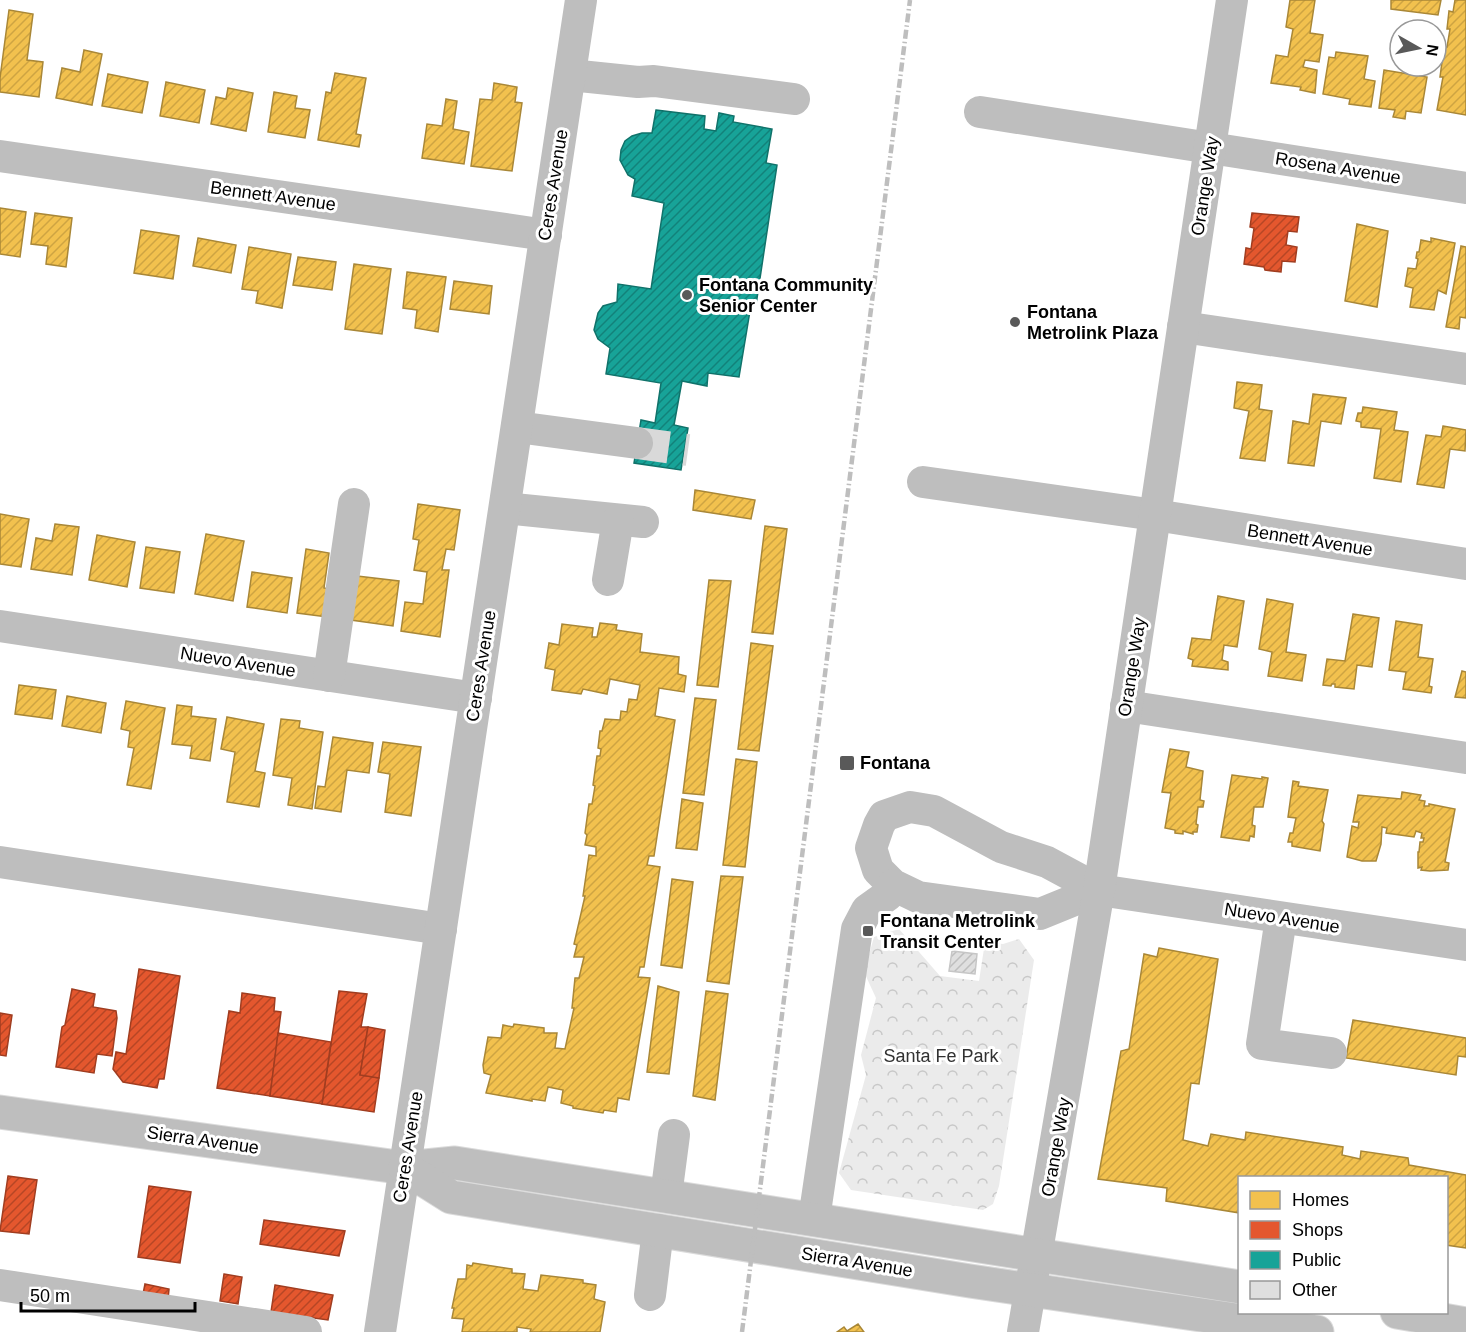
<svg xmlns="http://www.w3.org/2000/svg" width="1466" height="1332" font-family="Helvetica,sans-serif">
<defs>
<pattern id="park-crowns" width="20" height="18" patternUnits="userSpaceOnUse" patternTransform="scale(1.5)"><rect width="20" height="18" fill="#ebebeb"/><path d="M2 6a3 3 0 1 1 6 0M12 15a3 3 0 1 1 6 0" fill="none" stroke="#c8c8c8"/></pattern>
<pattern id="homes-hatch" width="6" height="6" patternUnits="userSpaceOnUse" patternTransform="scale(1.5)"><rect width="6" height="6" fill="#f2c14e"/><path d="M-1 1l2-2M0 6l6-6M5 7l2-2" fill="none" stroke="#cea442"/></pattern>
<pattern id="shops-hatch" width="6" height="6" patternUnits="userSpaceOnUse" patternTransform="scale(1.5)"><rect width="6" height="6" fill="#e4572e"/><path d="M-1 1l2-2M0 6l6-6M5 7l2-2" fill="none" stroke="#b64625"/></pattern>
<pattern id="public-hatch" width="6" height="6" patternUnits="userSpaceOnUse" patternTransform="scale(1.5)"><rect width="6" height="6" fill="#17a398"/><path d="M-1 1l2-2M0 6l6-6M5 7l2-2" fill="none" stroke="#12827a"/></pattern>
<pattern id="building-hatch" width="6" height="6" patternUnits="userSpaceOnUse" patternTransform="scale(1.5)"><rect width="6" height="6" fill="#dfdfdf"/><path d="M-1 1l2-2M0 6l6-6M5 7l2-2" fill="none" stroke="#bebebe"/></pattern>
</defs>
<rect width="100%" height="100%" fill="#fff"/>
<path fill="url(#park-crowns)" d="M899,929L940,976L979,981L985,942L1003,944L1019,939L1034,960L999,1186L993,1204L983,1210L851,1190L839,1173L866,1075L861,1055L876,998L864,972L874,937Z"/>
<g fill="url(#homes-hatch)" stroke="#a98737" stroke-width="1.5">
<path d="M1290,0H1315L1310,33L1323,35L1319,62L1305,60L1303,67L1317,70L1315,93L1300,90L1301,87L1271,83L1276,55L1288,57L1293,29L1286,27Z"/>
<path d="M1391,0H1441L1438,15L1391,9Z"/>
<path d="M1455,0H1466V115L1437,110L1443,77H1440L1444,47H1447L1450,29H1447L1449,11L1453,12Z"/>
<path d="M9,10L33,14L27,60L43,62L39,97L0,92V78Z"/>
<path d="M84,50L102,54L92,105L56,98L62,68L80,72Z"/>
<path d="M1336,52L1368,56L1364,79L1375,81L1371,107L1349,104L1350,99L1323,94L1329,57L1335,58Z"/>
<path d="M1384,70L1427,77L1421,113L1406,111L1405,119L1393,117L1395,110L1379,108Z"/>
<path d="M335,73L366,78L356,134L361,135L359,147L318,140L326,92L331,93Z"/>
<path d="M108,74L148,82L142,113L102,106Z"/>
<path d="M166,82L205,90L199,123L160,116Z"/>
<path d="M494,83L517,87L515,102L522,103L512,171L471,166L480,99L492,100Z"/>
<path d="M228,88L253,93L246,131L211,124L216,97L226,99Z"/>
<path d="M274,92L297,96L295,108L310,110L305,138L268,132Z"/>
<path d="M446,99L457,101L453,129L469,132L464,164L422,158L427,124L442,126Z"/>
<path d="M0,208L26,212L20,257L0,254Z"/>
<path d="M35,213L72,218L66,267L46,264L48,246L31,244Z"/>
<path d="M1357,224L1388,231L1377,307L1345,301Z"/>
<path d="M141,230L179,236L173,279L134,273Z"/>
<path d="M198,238L236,245L231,273L193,266Z"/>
<path d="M1431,238L1455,243L1446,294L1438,290L1434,310L1410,307L1413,288L1405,286L1408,268L1416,269L1418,259L1416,258L1417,252H1419L1421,240L1431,242Z"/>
<path d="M1461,246L1466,247V318L1460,317L1459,329L1446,327Z"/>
<path d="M249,247L291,254L282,308L256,303L258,291L242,289Z"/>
<path d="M298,257L336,262L332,290L293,285Z"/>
<path d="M354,264L391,269L382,334L345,329Z"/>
<path d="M407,272L446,277L438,332L415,328L417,310L403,308Z"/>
<path d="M454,281L492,286L489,314L450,309Z"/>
<path d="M1237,382L1262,385L1259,409L1272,411L1265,461L1240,458L1249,411L1234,408Z"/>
<path d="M1313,394L1346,398L1341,424L1321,421L1314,466L1288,463L1293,421L1309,424Z"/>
<path d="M1363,407L1397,412L1394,430L1408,432L1401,482L1374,478L1381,429L1361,427V422L1356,421L1358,413H1362Z"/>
<path d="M1443,426L1466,430L1465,451L1450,449L1444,488L1417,484L1426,435L1441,437Z"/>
<path d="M695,490L755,500L751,519L693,510Z"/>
<path d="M418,504L460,510L454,550L446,549L442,570H449L440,637L401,631L405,602L423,604L427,572L414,570L419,540L413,539Z"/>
<path d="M0,514L29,519L21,567L0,564Z"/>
<path d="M55,524L79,527L72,575L31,569L36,538L52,541Z"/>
<path d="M765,526L787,529L773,634L752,632Z"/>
<path d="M206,534L244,541L233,601L195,594Z"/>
<path d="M97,535L135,542L127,587L89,580Z"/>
<path d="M146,547L180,552L174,593L140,588Z"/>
<path d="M306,549L329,553L324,588L339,591L335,618L297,613Z"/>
<path d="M252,572L292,578L287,613L247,607Z"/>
<path d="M357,576L399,581L393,626L351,620Z"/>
<path d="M709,580L731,581L718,687L697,685Z"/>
<path d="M1218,596L1244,601L1237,647L1224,645L1222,660L1228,662V670L1192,666L1193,660L1188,658L1192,638L1211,640Z"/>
<path d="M1267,599L1293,604L1286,652L1306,655L1302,681L1268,676L1272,652L1259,649Z"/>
<path d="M1353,614L1379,618L1372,667L1357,665L1354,689L1335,687V684H1332L1331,686L1323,685L1327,659L1345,661Z"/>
<path d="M1396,621L1422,625L1418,657L1433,659L1429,686L1432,687L1431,693L1403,689L1406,672L1389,670Z"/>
<path d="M600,623L617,625L616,630L642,634L640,652L679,657L678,674L686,676L684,692L659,688L655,716L675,720L654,856H649L647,865L660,867L644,967H640L638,977L650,978L629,1100L618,1098L616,1112L604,1110L603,1113L573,1108V1106L561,1103L563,1090L548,1087L545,1101L532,1099V1101L486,1093L491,1075L484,1073L483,1065L488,1037L501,1038L503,1025L513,1027L514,1024L544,1028V1033H557L555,1048L565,1049L574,1008H572L575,978H579L584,957H574L577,945L574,944L585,896H583L589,855L596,856V847L585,845L587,835L585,833L589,804H592L595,786L593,785L597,756H600L601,749L598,748L600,731H602L605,719L620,720L621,711L627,712L629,699L637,700L640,685L610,679L607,694L583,689L581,694L552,690L555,670L545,668L549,643L559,645L562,624L593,628L592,637H597Z"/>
<path d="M751,643L773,646L759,751L738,749Z"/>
<path d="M1462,671L1466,672V698L1455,697Z"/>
<path d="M19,685L56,690L52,719L15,714Z"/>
<path d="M67,696L106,703L101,733L62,726Z"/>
<path d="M695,698L716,700L704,795L683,793Z"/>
<path d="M126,701L165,708L151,789L127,785L134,748L128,747L130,731L121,729Z"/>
<path d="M177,705L192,707L191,716L216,719L210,761L190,758L192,746L172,744Z"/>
<path d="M227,717L264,724L255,771L265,773L259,807L227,802L235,752L221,749Z"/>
<path d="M281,719L300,721L299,728L323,732L312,809L288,805L292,778L273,775Z"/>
<path d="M333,737L373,743L369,773L347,770L341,812L315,808L318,786L325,787Z"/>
<path d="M383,742L421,747L411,816L385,812L390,774L378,772Z"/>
<path d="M1170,749L1189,752L1186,767L1203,771L1200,800L1204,801L1203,807H1198L1196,824L1198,825L1197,832H1193V834L1183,831V834L1175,833V830L1165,828L1171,793L1162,792Z"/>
<path d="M736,759L757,762L745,867L723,865Z"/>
<path d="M1232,775L1262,779V777L1268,778L1263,807H1254L1252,825L1255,826L1254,837L1250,836L1249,841L1221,837Z"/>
<path d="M1293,781L1299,782L1298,786L1328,790L1322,821L1324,824L1320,851L1292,846V842H1288L1290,833H1293L1296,818L1288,817Z"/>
<path d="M1402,792L1421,795L1419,800L1425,801L1424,806H1429V804L1455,809L1445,862L1449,863L1448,870L1430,871L1421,870L1422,867L1418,868V852H1419L1420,842H1423L1424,838H1421L1422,833L1416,831L1414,837L1386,833L1387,828L1382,827L1381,844L1376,861H1362L1347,857L1352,826L1358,828L1359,822H1353L1358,795L1401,799Z"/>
<path d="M682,799L703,803L697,850L676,848Z"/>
<path d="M721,876L743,877L729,984L707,981Z"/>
<path d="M672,879L693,882L682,968L661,965Z"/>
<path d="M1159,948L1218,959L1199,1084L1191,1083L1183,1140L1208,1146L1211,1134L1245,1140L1246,1132L1343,1147L1342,1155L1360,1159L1361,1151L1408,1158L1409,1165L1466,1175V1248L1446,1245V1178H1240V1213L1166,1201L1167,1188L1098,1179L1121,1051L1129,1049L1144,954L1157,957Z"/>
<path d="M658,986L679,992L669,1074L647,1072Z"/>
<path d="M706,991L728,994L715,1100L693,1096Z"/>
<path d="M1353,1020L1466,1038V1057L1458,1056L1456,1075L1346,1058Z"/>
<path d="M473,1263L512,1269V1273L525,1274L523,1289L538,1291L541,1275L583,1280V1283L596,1285L594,1299L605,1302L600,1332H530L531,1329L517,1327V1332H462L464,1319L452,1318L454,1308H452L458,1279H466L467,1265L472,1266Z"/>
<path d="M858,1324L864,1332H837L844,1327L847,1331Z"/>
</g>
<g fill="url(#shops-hatch)" stroke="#a03d20" stroke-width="1.5">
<path d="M1252,213L1299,217L1297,232L1288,231L1286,245L1297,247L1295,262L1282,261L1281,272L1265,270L1264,267L1244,264L1246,248L1251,249L1254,228L1250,227Z"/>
<path d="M139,969L180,976L164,1079H159L157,1088L123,1082L113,1069L116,1052L126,1054Z"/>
<path d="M72,989L95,994L93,1007L116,1011L117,1018L112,1056L97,1054L94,1073L56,1067L62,1027L65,1025Z"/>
<path d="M339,991L367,994L361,1027H368L360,1075L379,1078L374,1112L322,1104Z"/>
<path d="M242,993L275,998L274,1011L281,1012L270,1096L217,1088L229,1011L240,1013Z"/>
<path d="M0,1013L12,1015L6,1056L0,1055Z"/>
<path d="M368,1027L385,1030L379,1078L360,1075Z"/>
<path d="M278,1033L331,1042L322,1104L270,1096Z"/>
<path d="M8,1176L37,1180L29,1234L0,1231Z"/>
<path d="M149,1186L191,1192L180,1263L138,1257Z"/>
<path d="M264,1220L345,1231L339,1256L260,1244Z"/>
<path d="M224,1274L242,1277L238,1304L220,1301Z"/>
<path d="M145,1284L169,1289L168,1299L143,1294Z"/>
<path d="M275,1285L333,1295L328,1320L271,1312Z"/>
</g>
<path fill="url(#public-hatch)" stroke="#10726a" stroke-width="1.5" d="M656,110L705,116L704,129L716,131L719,113L734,116L733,122L772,129L766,163L777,165L756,305H751L739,377L708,373L707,386L682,381L674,425L688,428L681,470L634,463L641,420L655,423L661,383L606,374L610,348L598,339L594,330L598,313L603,306L617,302L618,284L651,289L664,203L632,196L635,179L628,175L620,160L621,150L625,141L632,136L642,133H652Z"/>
<path fill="url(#building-hatch)" stroke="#c6c6c6" stroke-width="1.5" d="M952,951L977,954L975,974L949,971Z"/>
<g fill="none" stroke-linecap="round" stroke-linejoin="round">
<path stroke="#d9d9d9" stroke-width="32" stroke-dasharray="32 16" stroke-linecap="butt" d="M637,443L688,450"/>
<g stroke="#dbdbdb" stroke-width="35">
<g id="major">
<path d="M0,1112L405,1168L455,1163L1240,1287"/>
<path d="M405,1168L451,1197L970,1281L1317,1332"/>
<path d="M1397,1312L1466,1324"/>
</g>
</g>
<g stroke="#bebebe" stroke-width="32">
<path d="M570,75L638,82L654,81L794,99"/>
<path d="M980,112L1466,188"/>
<path d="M0,156L546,235"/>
<path d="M1183,327L1466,369"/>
<path d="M517,427L637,443"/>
<path d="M923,482L1155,515L1466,564"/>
<path d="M505,508L643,522"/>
<path d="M608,580L618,520"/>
<path d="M0,626L476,698"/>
<path d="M329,676L354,504"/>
<path d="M1126,706L1466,758"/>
<path d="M0,862L441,929"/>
<path d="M1099,890L1040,914L918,897L893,885L878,870L871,848L879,825L884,816L910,807L934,811L1001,847L1047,862L1099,890L1466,945"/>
<path d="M1281,918L1262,1044L1331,1053"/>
<path d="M666,1196L674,1135"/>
<path d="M814,1219L857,929L867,910L888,895L893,885"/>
<path d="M0,1285L306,1332"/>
<path d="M650,1295L658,1230"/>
<path d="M380,1332L581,0"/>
<path d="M1023,1332L1099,890L1232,0"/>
</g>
<use href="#major" stroke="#bebebe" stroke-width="33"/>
<path stroke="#bebebe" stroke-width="4.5" stroke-dasharray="9 3 1.5 3" stroke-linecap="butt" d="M742,1332L910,0"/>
</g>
<g fill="#595959" stroke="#fff" stroke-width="2">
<circle cx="687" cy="295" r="6"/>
<circle cx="1015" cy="322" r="6"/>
<rect x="839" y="755" width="16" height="16" rx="3"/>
<rect x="862" y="925" width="12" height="12" rx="3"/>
</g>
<g text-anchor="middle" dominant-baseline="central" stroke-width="6" stroke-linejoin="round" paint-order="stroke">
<g font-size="18" fill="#000" stroke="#fff">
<text transform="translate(1338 168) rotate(9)">Rosena Avenue</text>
<text transform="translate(553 185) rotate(-81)">Ceres Avenue</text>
<text transform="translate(1205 186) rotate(-81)">Orange Way</text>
<text transform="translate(273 196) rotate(8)">Bennett Avenue</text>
<text transform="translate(1310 540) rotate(9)">Bennett Avenue</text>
<text transform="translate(238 662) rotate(9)">Nuevo Avenue</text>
<text transform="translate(481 666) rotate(-81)">Ceres Avenue</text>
<text transform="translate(1132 667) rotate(-81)">Orange Way</text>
<text transform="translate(1282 918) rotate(9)">Nuevo Avenue</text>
<text transform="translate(203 1140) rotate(8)">Sierra Avenue</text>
<text transform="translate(408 1147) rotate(-81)">Ceres Avenue</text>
<text transform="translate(1056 1147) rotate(-80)">Orange Way</text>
<text transform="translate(857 1262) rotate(9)">Sierra Avenue</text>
</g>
<g font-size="18" font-weight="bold" fill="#000" stroke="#fff" text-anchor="start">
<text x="699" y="285">Fontana Community<tspan x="699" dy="21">Senior Center</tspan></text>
<text x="1027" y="312">Fontana<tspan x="1027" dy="21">Metrolink Plaza</tspan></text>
<text x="860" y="763">Fontana</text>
<text x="880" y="921">Fontana Metrolink<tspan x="880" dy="21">Transit Center</tspan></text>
</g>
<g font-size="18" fill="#323232" stroke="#fff">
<text x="941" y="1056">Santa Fe Park</text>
</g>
</g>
<rect x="1238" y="1176" width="210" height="138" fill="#ffffff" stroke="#999999" stroke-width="1.5"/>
<rect x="1250" y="1191" width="30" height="18" fill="#f2c14e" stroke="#999999" stroke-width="1.5"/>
<text x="1292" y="1206" font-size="18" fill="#000000">Homes</text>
<rect x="1250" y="1221" width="30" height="18" fill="#e4572e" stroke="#999999" stroke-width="1.5"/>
<text x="1292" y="1236" font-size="18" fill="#000000">Shops</text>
<rect x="1250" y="1251" width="30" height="18" fill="#17a398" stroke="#999999" stroke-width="1.5"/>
<text x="1292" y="1266" font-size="18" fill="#000000">Public</text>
<rect x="1250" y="1281" width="30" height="18" fill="#dfdfdf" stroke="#999999" stroke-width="1.5"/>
<text x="1292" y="1296" font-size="18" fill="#000000">Other</text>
<g transform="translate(1418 48) rotate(99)"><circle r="28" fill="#ffffff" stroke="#999999" stroke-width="1.5"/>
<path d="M0-4.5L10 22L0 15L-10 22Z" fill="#595959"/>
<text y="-9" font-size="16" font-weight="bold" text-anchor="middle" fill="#000000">N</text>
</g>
<path d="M21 1302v9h174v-9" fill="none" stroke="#000000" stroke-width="3"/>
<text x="30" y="1302" font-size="18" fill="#000000" stroke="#ffffff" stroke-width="4.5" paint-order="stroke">50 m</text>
</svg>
